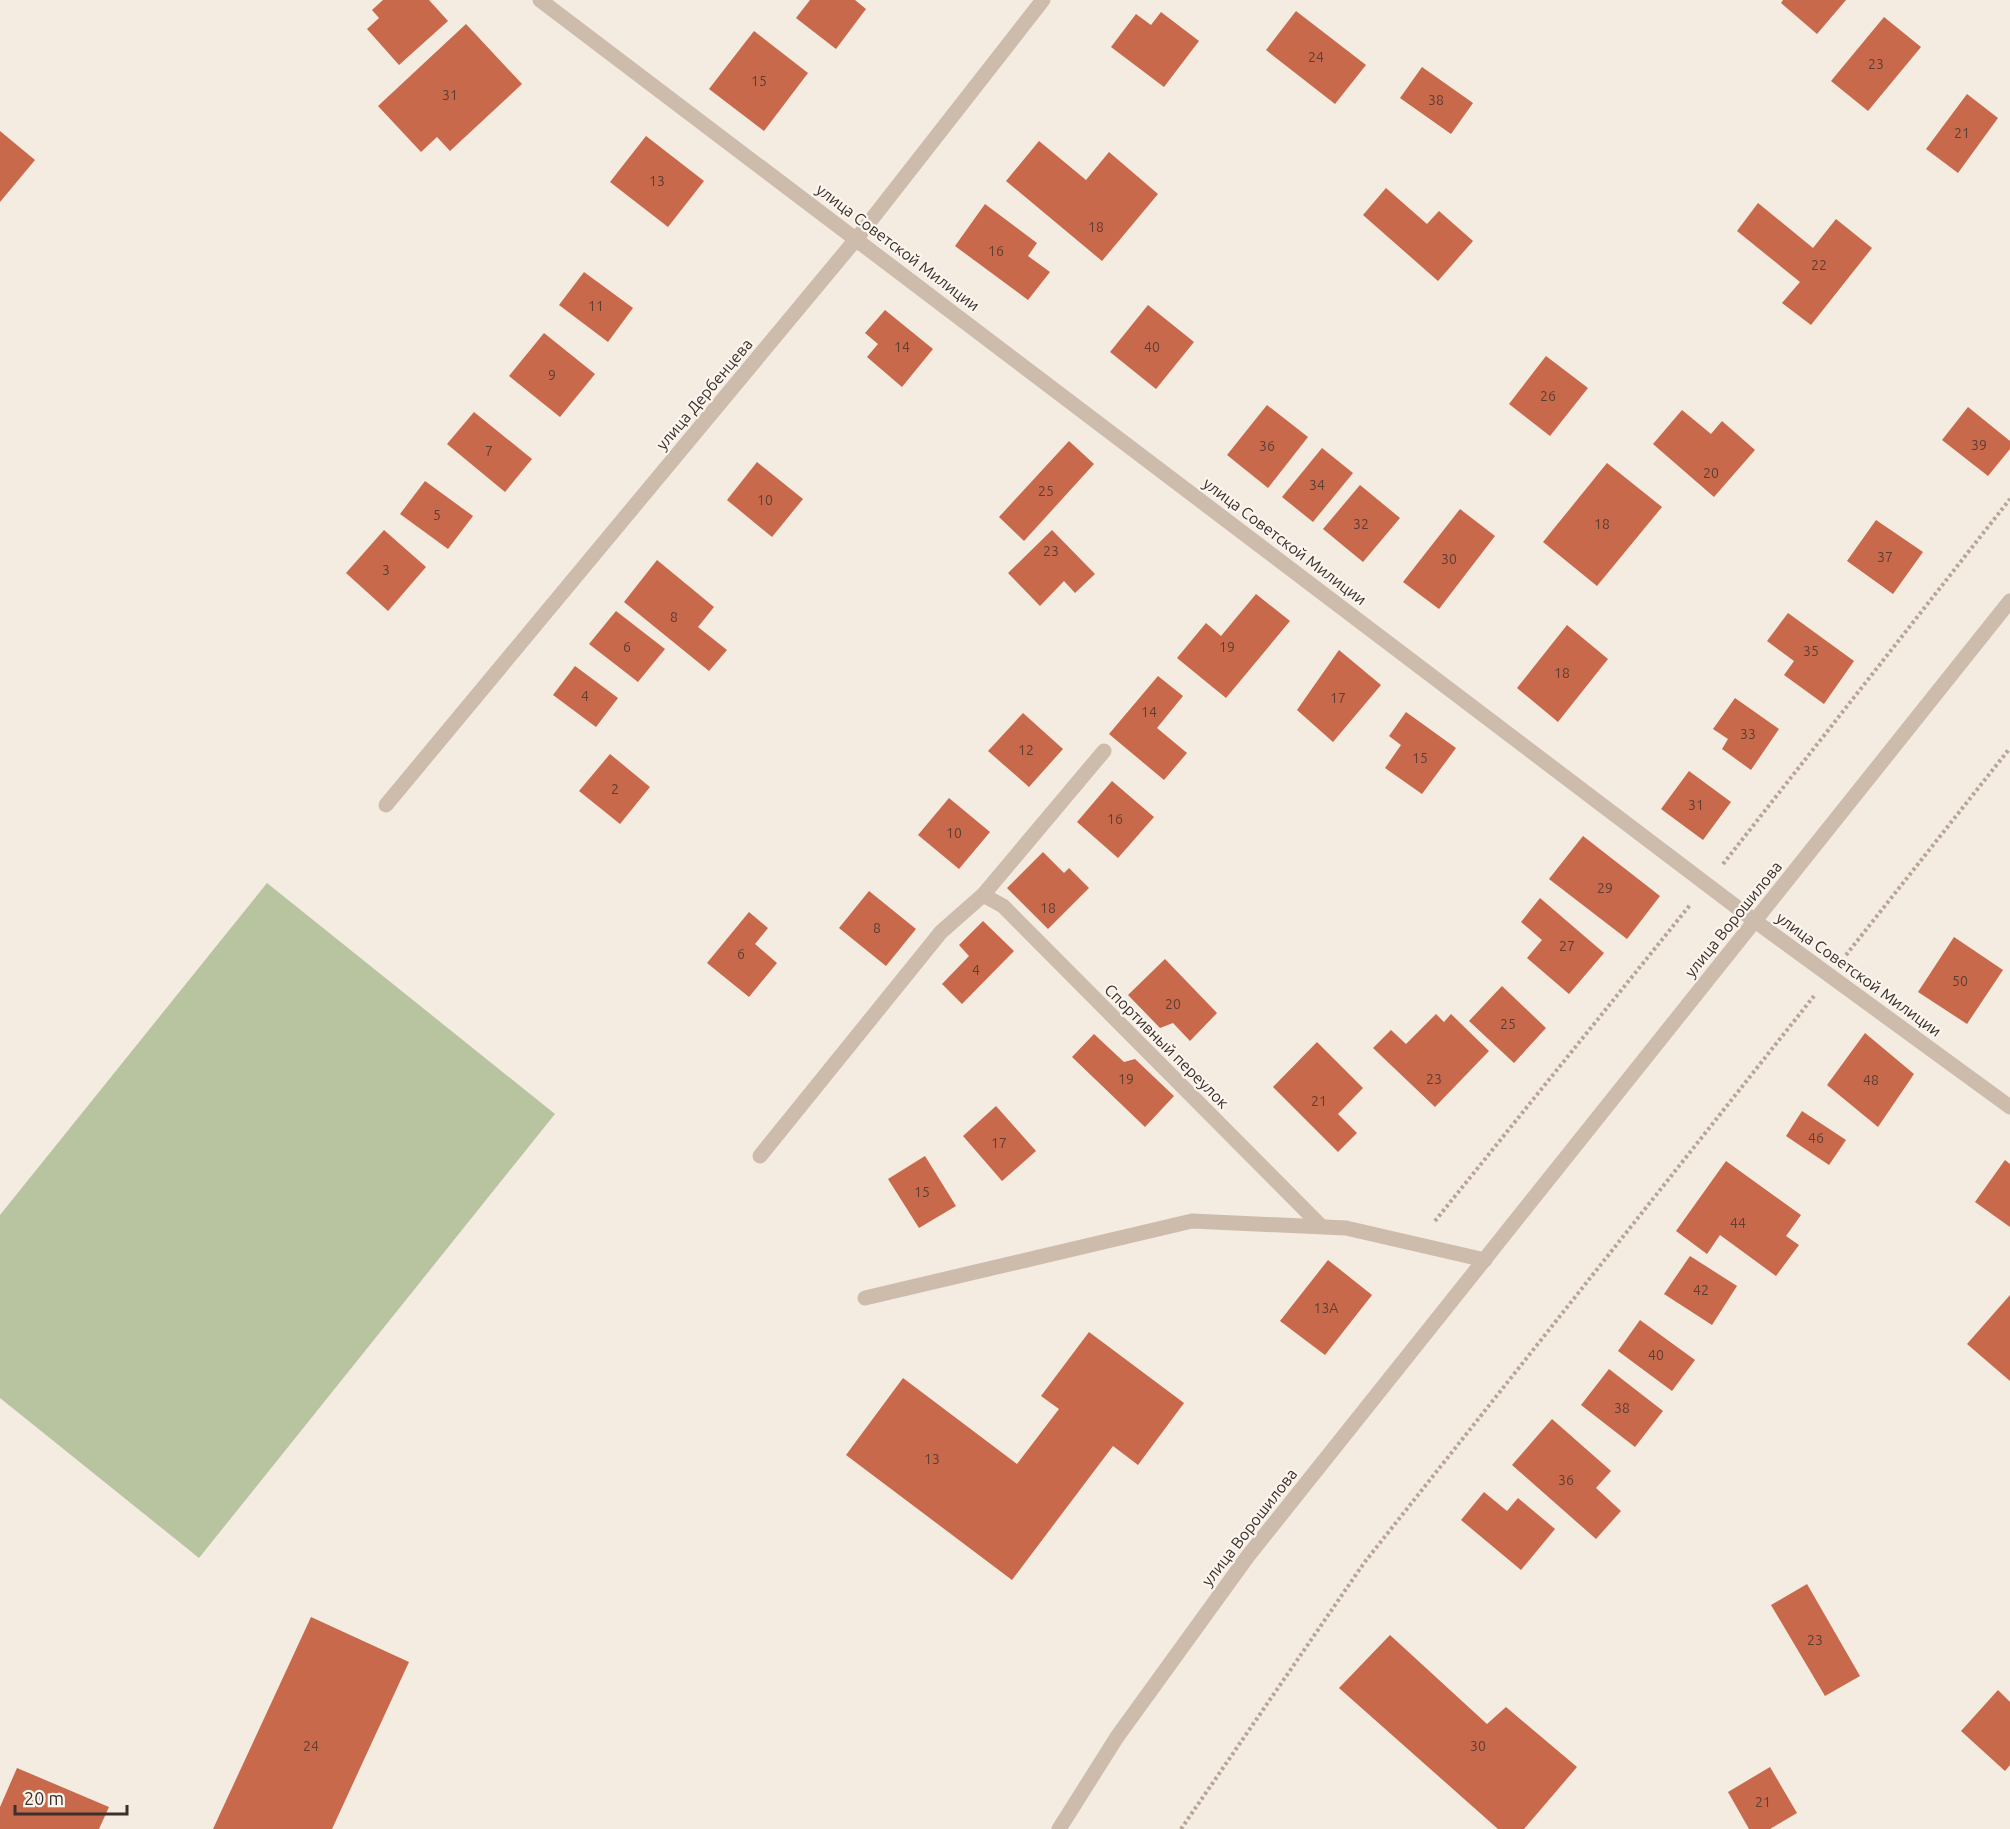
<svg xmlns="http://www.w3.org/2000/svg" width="2010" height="1829" font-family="Ubuntu,sans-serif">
<rect width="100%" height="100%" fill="#f4ebe1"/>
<path fill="#b8c4a0" d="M267,883L555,1114L199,1558L0,1398V1215Z"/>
<g fill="#c8694b">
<path d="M383,0H429L448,21L399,65L367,29L379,18L372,10Z"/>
<path d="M810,0H855L866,9L836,49L796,18Z"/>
<path d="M1783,0H1846L1817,34L1781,3Z"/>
<path d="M1296,11L1366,65L1335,104L1266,50Z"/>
<path d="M1161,12L1199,41L1164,87L1111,47L1136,14L1151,25Z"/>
<path d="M1884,17L1921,47L1868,111L1831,81Z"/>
<path d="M466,24L522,84L450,151L437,137L421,152L378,106Z"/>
<path d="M754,31L808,73L764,131L709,89Z"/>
<path d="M1422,67L1473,103L1451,134L1400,98Z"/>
<path d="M1967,94L1998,118L1958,173L1926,149Z"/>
<path d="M0,131L35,160L0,202Z"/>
<path d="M646,136L704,181L668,227L610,182Z"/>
<path d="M1039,141L1086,180L1109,152L1158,194L1102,261L1006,181Z"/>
<path d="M1386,188L1427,224L1439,211L1473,241L1438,281L1363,215Z"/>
<path d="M1758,203L1813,248L1836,219L1872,248L1811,325L1782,303L1800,282L1737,231Z"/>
<path d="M985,204L1037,243L1028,256L1050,272L1028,300L955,246Z"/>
<path d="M584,272L633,308L608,342L559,305Z"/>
<path d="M1148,305L1194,342L1156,389L1110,352Z"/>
<path d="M885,310L933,349L902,387L867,357L878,344L865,333Z"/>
<path d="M544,333L595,374L560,417L509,376Z"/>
<path d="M1546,356L1588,388L1550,436L1509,404Z"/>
<path d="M1267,405L1308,437L1268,488L1227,455Z"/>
<path d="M1968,407L2010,441V449L1988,476L1942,440Z"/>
<path d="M1682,410L1711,434L1722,421L1755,450L1714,497L1653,444Z"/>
<path d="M474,412L532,459L505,492L447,444Z"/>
<path d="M1069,441L1094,464L1024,541L999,517Z"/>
<path d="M1322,448L1353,473L1313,522L1282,497Z"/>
<path d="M757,462L803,499L772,537L727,500Z"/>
<path d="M1607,463L1662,507L1597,586L1543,542Z"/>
<path d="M425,481L473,516L448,549L400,514Z"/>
<path d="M1360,485L1400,518L1363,562L1323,529Z"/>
<path d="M1460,509L1495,536L1439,609L1403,582Z"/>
<path d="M1876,520L1923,552L1893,594L1847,561Z"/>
<path d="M384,530L426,567L388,611L346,573Z"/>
<path d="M1052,530L1095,574L1075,593L1064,581L1040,606L1008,573Z"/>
<path d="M657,560L714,607L698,627L727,650L709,671L624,602Z"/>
<path d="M1256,594L1290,621L1226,698L1177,658L1206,623L1221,636Z"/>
<path d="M616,611L665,649L638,682L589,644Z"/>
<path d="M1788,613L1854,661L1824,704L1784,675L1794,661L1767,641Z"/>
<path d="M1567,625L1608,659L1558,722L1517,688Z"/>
<path d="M1339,650L1381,685L1333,742L1297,710Z"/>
<path d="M575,666L618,698L596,727L553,695Z"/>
<path d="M1158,676L1183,696L1157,728L1187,753L1164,780L1109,734Z"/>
<path d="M1735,698L1779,729L1751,770L1722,749L1728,739L1713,729Z"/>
<path d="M1406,712L1456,748L1422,794L1385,768L1401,745L1389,736Z"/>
<path d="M1023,713L1063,749L1029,787L988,751Z"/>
<path d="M610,754L650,787L620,824L579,791Z"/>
<path d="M1689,771L1731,802L1703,840L1661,809Z"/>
<path d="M1112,781L1154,817L1118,858L1077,822Z"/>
<path d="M949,798L990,832L959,869L918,835Z"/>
<path d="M1583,836L1660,896L1627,939L1549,879Z"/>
<path d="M1043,852L1064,873L1069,868L1089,888L1048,929L1007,888Z"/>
<path d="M869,891L916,929L886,966L839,928Z"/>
<path d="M1540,898L1604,953L1569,994L1527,958L1542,940L1521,922Z"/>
<path d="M749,912L768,928L755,944L777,963L749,997L707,963Z"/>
<path d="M983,921L1014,951L962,1004L942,984L969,956L959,945Z"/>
<path d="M1954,937L2003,970L1967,1024L1918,992Z"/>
<path d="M1165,959L1217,1013L1190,1041L1173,1023L1160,1028L1128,995Z"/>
<path d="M1502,986L1546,1028L1514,1063L1469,1021Z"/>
<path d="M1436,1014L1444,1022L1451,1014L1489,1051L1435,1107L1373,1048L1391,1030L1406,1044Z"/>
<path d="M1865,1033L1914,1074L1878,1127L1827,1085Z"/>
<path d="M1094,1034L1124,1062L1135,1059L1174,1096L1145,1127L1072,1057Z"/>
<path d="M1317,1042L1363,1088L1338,1114L1357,1133L1338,1152L1273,1087Z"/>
<path d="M996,1106L1036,1151L1002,1181L963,1136Z"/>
<path d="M1802,1111L1846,1140L1829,1165L1786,1136Z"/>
<path d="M925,1156L956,1206L919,1228L888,1179Z"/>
<path d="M2005,1160L2010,1164V1227L1975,1202Z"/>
<path d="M1726,1161L1801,1215L1786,1236L1799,1245L1776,1276L1720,1235L1707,1254L1676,1231Z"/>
<path d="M1690,1256L1737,1286L1712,1325L1664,1294Z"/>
<path d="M1328,1260L1372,1295L1325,1355L1280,1321Z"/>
<path d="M2010,1295V1381L1967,1344Z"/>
<path d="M1640,1320L1695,1360L1672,1391L1618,1351Z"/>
<path d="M1089,1332L1184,1403L1138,1465L1113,1446L1012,1580L846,1455L903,1378L1017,1464L1059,1409L1041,1396Z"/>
<path d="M1609,1369L1663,1411L1635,1447L1581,1405Z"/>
<path d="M1552,1419L1611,1471L1596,1488L1621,1511L1596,1539L1512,1465Z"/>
<path d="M1484,1492L1507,1511L1518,1498L1555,1529L1521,1570L1461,1520Z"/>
<path d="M1807,1584L1860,1676L1825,1696L1771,1605Z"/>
<path d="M311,1617L409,1662L332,1829H213Z"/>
<path d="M1390,1635L1487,1724L1506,1707L1577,1767L1524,1829H1498L1339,1688Z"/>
<path d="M1998,1690L2010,1702V1765L2005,1771L1961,1731Z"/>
<path d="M1770,1767L1797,1813L1770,1829H1749L1728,1792Z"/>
<path d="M17,1768L109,1807L99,1829H0V1807Z"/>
</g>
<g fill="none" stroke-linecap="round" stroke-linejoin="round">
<g stroke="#b9a596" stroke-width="4" stroke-dasharray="3 3" stroke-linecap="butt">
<path d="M1723,864L2010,499"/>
<path d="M1846,955L2010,748"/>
<path d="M1435,1221L1690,905"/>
<path d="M1181,1829L1364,1563L1814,996"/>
</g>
<g stroke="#cdbbac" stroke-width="15">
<path d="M540,0L1755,921L2010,1107"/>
<path d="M386,805L857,238L1043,0"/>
<path d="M983,895L1104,751"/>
<path d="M760,1156L941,932L983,895L1003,906L1321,1226"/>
<path d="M865,1298L1192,1221L1346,1228L1485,1260"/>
</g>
<path stroke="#cdbbac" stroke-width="15" d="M1059,1829L1117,1737L1248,1556L2010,601"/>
</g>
<g text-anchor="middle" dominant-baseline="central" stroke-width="4.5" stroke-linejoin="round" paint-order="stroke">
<g font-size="14" fill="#5e3e33">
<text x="1316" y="57">24</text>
<text x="1876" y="64">23</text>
<text x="759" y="81">15</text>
<text x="450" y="95">31</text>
<text x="1436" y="100">38</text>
<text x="1962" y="133">21</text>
<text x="657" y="181">13</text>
<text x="1096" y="227">18</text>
<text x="996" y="251">16</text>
<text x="1819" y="265">22</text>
<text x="596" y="306">11</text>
<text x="902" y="347">14</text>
<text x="1152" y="347">40</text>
<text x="552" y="375">9</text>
<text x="1548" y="396">26</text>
<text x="1979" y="445">39</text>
<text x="1267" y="446">36</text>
<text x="489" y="451">7</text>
<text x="1711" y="473">20</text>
<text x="1317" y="485">34</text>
<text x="1046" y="491">25</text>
<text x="765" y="500">10</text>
<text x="437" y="515">5</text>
<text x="1361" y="524">32</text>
<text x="1602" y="524">18</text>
<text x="1051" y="551">23</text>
<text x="1885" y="557">37</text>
<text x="1449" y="559">30</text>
<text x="386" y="570">3</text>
<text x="674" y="617">8</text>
<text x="627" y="647">6</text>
<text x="1227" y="647">19</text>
<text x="1811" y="651">35</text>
<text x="1562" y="673">18</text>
<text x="585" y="696">4</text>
<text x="1338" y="698">17</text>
<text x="1149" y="712">14</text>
<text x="1748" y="734">33</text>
<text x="1026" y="750">12</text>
<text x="1420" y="758">15</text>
<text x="615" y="789">2</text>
<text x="1696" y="805">31</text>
<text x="1115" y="819">16</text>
<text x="954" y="833">10</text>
<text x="1605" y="888">29</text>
<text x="1048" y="908">18</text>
<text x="877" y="928">8</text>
<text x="1567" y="946">27</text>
<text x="741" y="954">6</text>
<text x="976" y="970">4</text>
<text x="1960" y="981">50</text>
<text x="1173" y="1004">20</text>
<text x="1508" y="1024">25</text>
<text x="1126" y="1079">19</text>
<text x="1434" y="1079">23</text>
<text x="1871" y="1080">48</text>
<text x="1319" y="1101">21</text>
<text x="1816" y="1138">46</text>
<text x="999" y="1143">17</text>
<text x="922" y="1192">15</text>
<text x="1738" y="1223">44</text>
<text x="1701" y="1290">42</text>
<text x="1326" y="1308">13А</text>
<text x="1656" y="1355">40</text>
<text x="1622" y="1408">38</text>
<text x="932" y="1459">13</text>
<text x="1566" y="1480">36</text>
<text x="1815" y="1640">23</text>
<text x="311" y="1746">24</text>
<text x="1478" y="1746">30</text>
<text x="1763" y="1802">21</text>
</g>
<g font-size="16" fill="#3b302b" stroke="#fbf5ee">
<text transform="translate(898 247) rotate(37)">улица Советской Милиции</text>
<text transform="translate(704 394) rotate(-50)">улица Дербенцева</text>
<text transform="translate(1285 541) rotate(37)">улица Советской Милиции</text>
<text transform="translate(1733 919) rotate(-51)">улица Ворошилова</text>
<text transform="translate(1859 974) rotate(36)">улица Советской Милиции</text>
<text transform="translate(1167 1046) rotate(45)">Спортивный переулок</text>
<text transform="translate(1249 1527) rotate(-52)">улица Ворошилова</text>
</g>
</g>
<path d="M15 1805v9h112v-9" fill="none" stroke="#3b302b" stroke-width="3"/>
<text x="24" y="1805" font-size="18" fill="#3b302b" stroke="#fbf5ee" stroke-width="4.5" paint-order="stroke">20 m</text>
</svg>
